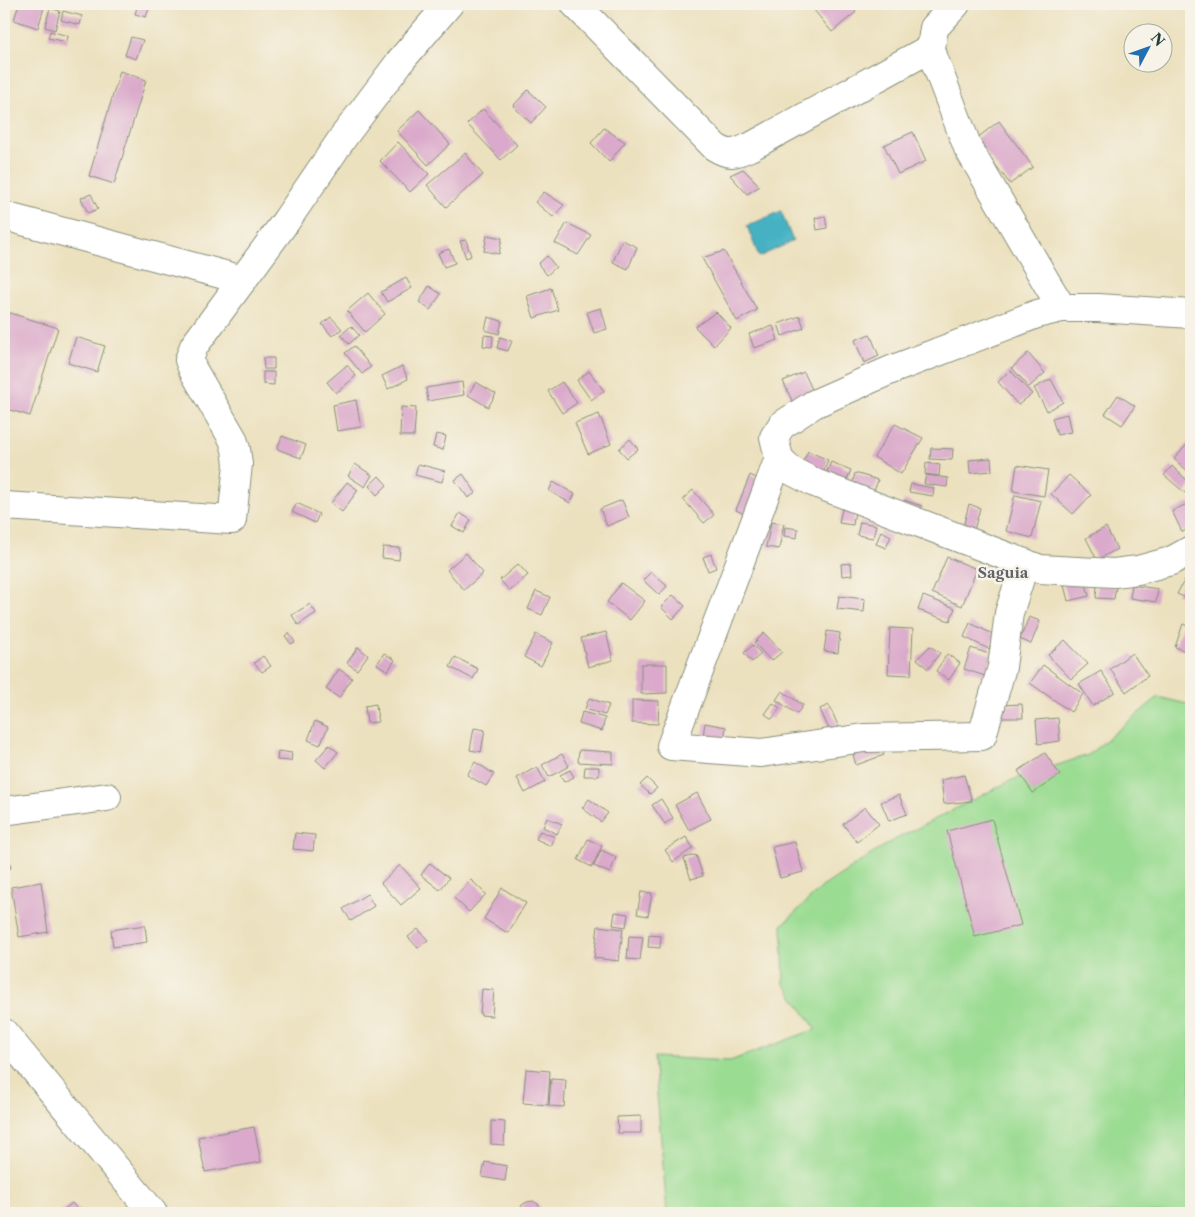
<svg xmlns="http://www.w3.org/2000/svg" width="1195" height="1217" font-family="'Libre Caslon Text',serif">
<rect width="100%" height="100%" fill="#f7f3e8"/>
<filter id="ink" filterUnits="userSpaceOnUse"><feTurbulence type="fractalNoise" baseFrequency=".02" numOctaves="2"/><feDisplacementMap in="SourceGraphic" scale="10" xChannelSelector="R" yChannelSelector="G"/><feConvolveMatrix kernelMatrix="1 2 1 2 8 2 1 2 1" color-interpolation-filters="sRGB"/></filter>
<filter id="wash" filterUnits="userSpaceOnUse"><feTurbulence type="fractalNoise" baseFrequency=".0096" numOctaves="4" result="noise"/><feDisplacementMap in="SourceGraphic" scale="20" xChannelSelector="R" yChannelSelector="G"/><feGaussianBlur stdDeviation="1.12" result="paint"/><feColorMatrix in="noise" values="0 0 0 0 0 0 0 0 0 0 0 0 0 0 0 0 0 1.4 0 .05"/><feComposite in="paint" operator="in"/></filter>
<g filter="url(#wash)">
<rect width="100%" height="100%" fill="#ece1bf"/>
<path fill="#9bdc93" stroke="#5d8c64" d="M1158,697L1191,705V1213H667L654,1057L730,1061L816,1029L784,984L782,925L822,887L892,841L1012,780L1088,755Z"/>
<path fill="#45b1c3" stroke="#32777c" d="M781,211L793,241L759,257L747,226Z"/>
<g id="blocks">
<g fill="#daa9cb">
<path d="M19,4H45L38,28L14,20Z"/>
<path d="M138,4H144L150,6L146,17L135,14Z"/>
<path d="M809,4H850L856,12L832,32Z"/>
<path d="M50,8L60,11L55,30L45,27Z"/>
<path d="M63,11L82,16L80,25L61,20Z"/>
<path d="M50,31L68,36L67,42L48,38Z"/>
<path d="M131,37L143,40L136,59L125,55Z"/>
<path d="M120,71L146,80L114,184L89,176Z"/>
<path d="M528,90L546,107L531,123L513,106Z"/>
<path d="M483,109L517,145L501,160L467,124Z"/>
<path d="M419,110L450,144L428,165L397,131Z"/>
<path d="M999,121L1033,167L1010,184L976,139Z"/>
<path d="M604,128L625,142L609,162L591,143Z"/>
<path d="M913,132L926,161L898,174L884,145Z"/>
<path d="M398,142L429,174L410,192L380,161Z"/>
<path d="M465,153L483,175L446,207L427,185Z"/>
<path d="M743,169L760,186L747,194L730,175Z"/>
<path d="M544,192L564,205L553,217L535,202Z"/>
<path d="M91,194L98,209L88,213L81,198Z"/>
<path d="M825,216L827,228L817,230L815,218Z"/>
<path d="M567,223L591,235L578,255L555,243Z"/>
<path d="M487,235L502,238L499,254L484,251Z"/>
<path d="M466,240L471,256L466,258L460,241Z"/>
<path d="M622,240L637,247L628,269L613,262Z"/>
<path d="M449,249L455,263L444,267L438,253Z"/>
<path d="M724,251L757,310L737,321L702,258Z"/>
<path d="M547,256L556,267L547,275L538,264Z"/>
<path d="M406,278L412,288L387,302L381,292Z"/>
<path d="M429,286L441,294L430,310L419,302Z"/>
<path d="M551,288L558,310L534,318L527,296Z"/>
<path d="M368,293L385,314L365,332L347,311Z"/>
<path d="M601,308L607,329L594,333L587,312Z"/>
<path d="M4,311L58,328L30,416L4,408Z"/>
<path d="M716,312L731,328L714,346L695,327Z"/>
<path d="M800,316L804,328L782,336L778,324Z"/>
<path d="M331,317L342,329L332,336L322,324Z"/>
<path d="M488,317L502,321L499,334L485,330Z"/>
<path d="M351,326L359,335L349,344L341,335Z"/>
<path d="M773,326L778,340L754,348L749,334Z"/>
<path d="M870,334L879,356L864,363L855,340Z"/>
<path d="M484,335L493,336L492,347L483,346Z"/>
<path d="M76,337L105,346L97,372L68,363Z"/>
<path d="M500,337L512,341L508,351L497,348Z"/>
<path d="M354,346L371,367L362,374L345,353Z"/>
<path d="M1028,353L1045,373L1029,387L1012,368Z"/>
<path d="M263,358H274V369H264Z"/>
<path d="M347,365L356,376L336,393L327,382Z"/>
<path d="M402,366L408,379L388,389L382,376Z"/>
<path d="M1010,370L1032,394L1018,405L998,382Z"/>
<path d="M589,371L604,391L591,400L577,380Z"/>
<path d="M263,372H274V385L263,384Z"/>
<path d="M804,372L814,394L793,403L783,381Z"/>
<path d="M1051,379L1063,402L1047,411L1034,388Z"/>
<path d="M462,382L464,395L428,401L426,388Z"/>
<path d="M476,382L496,394L488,407L468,395Z"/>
<path d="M562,382L577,403L562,413L548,391Z"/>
<path d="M1118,395L1135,406L1122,425L1105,414Z"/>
<path d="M356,400L361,427L337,431L333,405Z"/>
<path d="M401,407L416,408L414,436H400Z"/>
<path d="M599,414L611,444L588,454L575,423Z"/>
<path d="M1067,414L1071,432L1057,435L1052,418Z"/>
<path d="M895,424L923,438L901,474L874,457Z"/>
<path d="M436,434L446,436L443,450L433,447Z"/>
<path d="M282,436L306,445L301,458L277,449Z"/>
<path d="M630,439L638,449L627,458L619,449Z"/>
<path d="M1191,440V474L1174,459Z"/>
<path d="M931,448L953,449L952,460L930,459Z"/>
<path d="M808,451L828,460L824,471L803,462Z"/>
<path d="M991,458L992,471L970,473L969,460Z"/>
<path d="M831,462L851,470L846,482L826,474Z"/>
<path d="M926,463L940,465L939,476L925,474Z"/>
<path d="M355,464L372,475L365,487L348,476Z"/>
<path d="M418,464L445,471L442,482L415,475Z"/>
<path d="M1017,465L1048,470L1044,496L1013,491Z"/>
<path d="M1172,466L1191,484V486L1185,493L1164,475Z"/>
<path d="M855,473L878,480L874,491L852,485Z"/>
<path d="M463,474L476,493L468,498L455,480Z"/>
<path d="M750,475L761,480L746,515L736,510Z"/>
<path d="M926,475L948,478L947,487L924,484Z"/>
<path d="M1069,475L1091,495L1073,514L1051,494Z"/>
<path d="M379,476L387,485L377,495L369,486Z"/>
<path d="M347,482L358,490L342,512L331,503Z"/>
<path d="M553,482L575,494L570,503L549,491Z"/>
<path d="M911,484L934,488L933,496L909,492Z"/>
<path d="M693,490L714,515L704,523L683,499Z"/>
<path d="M1015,495L1041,501L1032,538L1006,531Z"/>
<path d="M622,500L629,517L607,526L600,509Z"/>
<path d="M904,500L922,506L920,513L902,507Z"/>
<path d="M1191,502V528L1182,532L1172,511Z"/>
<path d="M297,503L319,514L315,523L292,512Z"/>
<path d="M969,504L980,508L973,534L962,531Z"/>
<path d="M842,509L855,511L853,525L839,523Z"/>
<path d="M460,513L471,520L464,533L452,526Z"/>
<path d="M771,522L784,524L779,549L766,547Z"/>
<path d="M860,522L876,525L873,538L857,535Z"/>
<path d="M785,527L798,529L797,538L784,536Z"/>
<path d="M1106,527L1117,549L1097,560L1086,538Z"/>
<path d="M881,531L891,536L886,548L876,544Z"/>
<path d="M383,547L400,548L399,560L382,558Z"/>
<path d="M466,553L483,573L464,590L447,570Z"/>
<path d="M711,554L716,568L708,571L703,557Z"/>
<path d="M947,557L977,569L962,606L932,593Z"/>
<path d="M851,563L852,575L842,576L841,564Z"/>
<path d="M518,564L528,575L510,591L500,580Z"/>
<path d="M1191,568V600L1177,594Z"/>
<path d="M651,572L667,586L659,595L643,580Z"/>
<path d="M1085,580L1089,596L1068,601L1064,585Z"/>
<path d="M621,583L645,601L630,620L607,602Z"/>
<path d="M1097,585L1116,587L1114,599L1096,598Z"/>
<path d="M1132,585L1158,589L1156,602L1130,598Z"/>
<path d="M536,591L550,597L542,615L528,609Z"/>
<path d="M673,595L685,606L673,619L661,607Z"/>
<path d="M839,596L865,599L864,612L837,609Z"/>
<path d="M923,596L955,608L950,621L918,610Z"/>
<path d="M310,604L316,613L298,625L292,615Z"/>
<path d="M1029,617L1040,621L1031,644L1020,639Z"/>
<path d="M970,623L995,635L989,649L964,637Z"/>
<path d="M1183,624L1191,627V653L1175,647Z"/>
<path d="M890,628L913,629L911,675L888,674Z"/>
<path d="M827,631L840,633L838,653L824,651Z"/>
<path d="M606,632L613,660L588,667L581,638Z"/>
<path d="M289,633L295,642L291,644L285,636Z"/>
<path d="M764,633L782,652L771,661L754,643Z"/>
<path d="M536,634L553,643L541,666L524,657Z"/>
<path d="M1065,640L1088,664L1071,679L1048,655Z"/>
<path d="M753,645L761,654L752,662L744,653Z"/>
<path d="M930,646L940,653L928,669L917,659Z"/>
<path d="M358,647L368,655L357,670L347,663Z"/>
<path d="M971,648L992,655L985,676L964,669Z"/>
<path d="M384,653L395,660L388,671L377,664Z"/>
<path d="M1132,653L1148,676L1126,692L1110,669Z"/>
<path d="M947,654L960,663L949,680L936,671Z"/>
<path d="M263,656L271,666L262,672L254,663Z"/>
<path d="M455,657L478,669L473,679L450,667Z"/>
<path d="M641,664H667V693L641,694Z"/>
<path d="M1043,665L1083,694L1071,712L1030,683Z"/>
<path d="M339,669L352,678L339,698L326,689Z"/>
<path d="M1101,671L1115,692L1093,706L1079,684Z"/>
<path d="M782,691L803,705L797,714L776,700Z"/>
<path d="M589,698L609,705L605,715L585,709Z"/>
<path d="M632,700L659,701L658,724L632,723Z"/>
<path d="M773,703L780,708L772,719L765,714Z"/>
<path d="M376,704L378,722L367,723L365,706Z"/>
<path d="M1022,704L1023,718H1001V705Z"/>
<path d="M829,705L840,730L831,734L820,709Z"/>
<path d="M582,712L605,718L602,731L579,724Z"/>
<path d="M1058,718L1060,741L1038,744L1036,720Z"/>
<path d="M315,721L328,727L320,745L308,740Z"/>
<path d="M705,723L726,727L724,740L703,736Z"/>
<path d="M474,728L485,730L481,752L470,750Z"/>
<path d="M329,745L338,752L325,768L316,760Z"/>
<path d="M881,745L884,755L856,765L853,755Z"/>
<path d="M579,750L613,752V764L578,762Z"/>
<path d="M278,751L292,753L291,761L277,760Z"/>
<path d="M1045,753L1060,775L1033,793L1018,771Z"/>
<path d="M562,754L569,766L549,777L542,765Z"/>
<path d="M475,762L494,774L486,786L467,775Z"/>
<path d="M537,767L545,782L525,793L517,778Z"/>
<path d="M585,767H599V776H584Z"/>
<path d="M570,770L574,777L564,782L560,775Z"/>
<path d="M964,775L972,801L944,804L941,780Z"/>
<path d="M647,778L657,788L650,794L640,785Z"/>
<path d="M697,793L711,819L689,830L675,805Z"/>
<path d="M899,795L907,814L889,821L881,802Z"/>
<path d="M589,799L608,813L601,822L582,808Z"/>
<path d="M661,799L673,818L665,824L652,805Z"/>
<path d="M865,807L879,824L857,842L843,824Z"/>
<path d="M547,818L562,824L557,834L543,827Z"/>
<path d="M992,819L1021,925L975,937L947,831Z"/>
<path d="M540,831L555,837L551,846L536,839Z"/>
<path d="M295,833L315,835L313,851L293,849Z"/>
<path d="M686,837L693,848L673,862L665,850Z"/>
<path d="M588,839L602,846L592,867L578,860Z"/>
<path d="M795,842L803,872L780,878L772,847Z"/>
<path d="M601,850L616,857L610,873L594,866Z"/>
<path d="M7,853L11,868L4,870V854Z"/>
<path d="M696,855L703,876L691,879L684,858Z"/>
<path d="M430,863L449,878L440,890L421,875Z"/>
<path d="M400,865L421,888L401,905L381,883Z"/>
<path d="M471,880L486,894L469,912L454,898Z"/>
<path d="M41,882L48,932L19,937L11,887Z"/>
<path d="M502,888L526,903L508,933L484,919Z"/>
<path d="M641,892L652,893L648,916L637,914Z"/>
<path d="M367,894L374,906L351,921L343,909Z"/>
<path d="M615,912L628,914L626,927L613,925Z"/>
<path d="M145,925L147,942L113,947L111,930Z"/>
<path d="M598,926L623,929L619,961L594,958Z"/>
<path d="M418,929L428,940L418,948L408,937Z"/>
<path d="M649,935L661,936L660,948L648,947Z"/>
<path d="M629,936L643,937L640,960L627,959Z"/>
<path d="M482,989L494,990L492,1016L480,1015Z"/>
<path d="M526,1069L550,1071L548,1105L523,1103Z"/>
<path d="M551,1079L566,1080L564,1107L549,1106Z"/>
<path d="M641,1116V1133H618L617,1117Z"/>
<path d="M491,1121L505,1122L504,1145L491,1144Z"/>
<path d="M254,1127L261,1162L205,1172L198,1137Z"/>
<path d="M485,1162L507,1166L505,1181L482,1177Z"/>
<path d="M533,1201L538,1204L541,1209L542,1213H520V1210L522,1205L527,1202Z"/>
<path d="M72,1203L81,1213H60Z"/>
</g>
</g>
</g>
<g filter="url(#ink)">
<use href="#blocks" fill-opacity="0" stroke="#868f7a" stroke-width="1"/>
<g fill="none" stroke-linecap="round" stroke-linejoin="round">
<g stroke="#868f7a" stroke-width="30">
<g id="minor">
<path d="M575,4L715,147C731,157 736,153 752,146L931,48"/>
<path d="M956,4L934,28L931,48L934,59L968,148L1048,285L1062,308L1037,314L891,370L814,404L782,425L774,437L779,458L790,470L815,483L1040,569L1114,573L1138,570L1171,561L1191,550"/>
<path d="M4,216L243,280"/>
<path d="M1062,308H1098L1191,314"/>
<path d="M779,458L671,746L761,753L864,738L982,736L1002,667L1009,613L1025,563"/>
<path d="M4,506L232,520L238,464L236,449L233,439L193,370L189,360L194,346L286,221L344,136L402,59L449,4"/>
<path d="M4,811L107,797"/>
<path d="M4,1033L153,1213"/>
</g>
</g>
<use href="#minor" stroke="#fff" stroke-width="28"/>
</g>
</g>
<g text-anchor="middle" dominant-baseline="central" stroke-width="5" stroke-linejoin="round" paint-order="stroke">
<g font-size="15" font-weight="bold" fill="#606369" stroke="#f7f3e8">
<text x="1003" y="572">Saguia</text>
</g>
</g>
<rect width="1195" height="1217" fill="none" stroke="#f7f3e8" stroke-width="20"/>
<g transform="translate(1148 48) rotate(49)"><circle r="24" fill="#f7f3e8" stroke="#a1aaa0"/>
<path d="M0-4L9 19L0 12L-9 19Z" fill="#1f6fb2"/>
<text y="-8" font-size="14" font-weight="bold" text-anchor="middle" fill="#1f3d34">N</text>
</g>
</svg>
